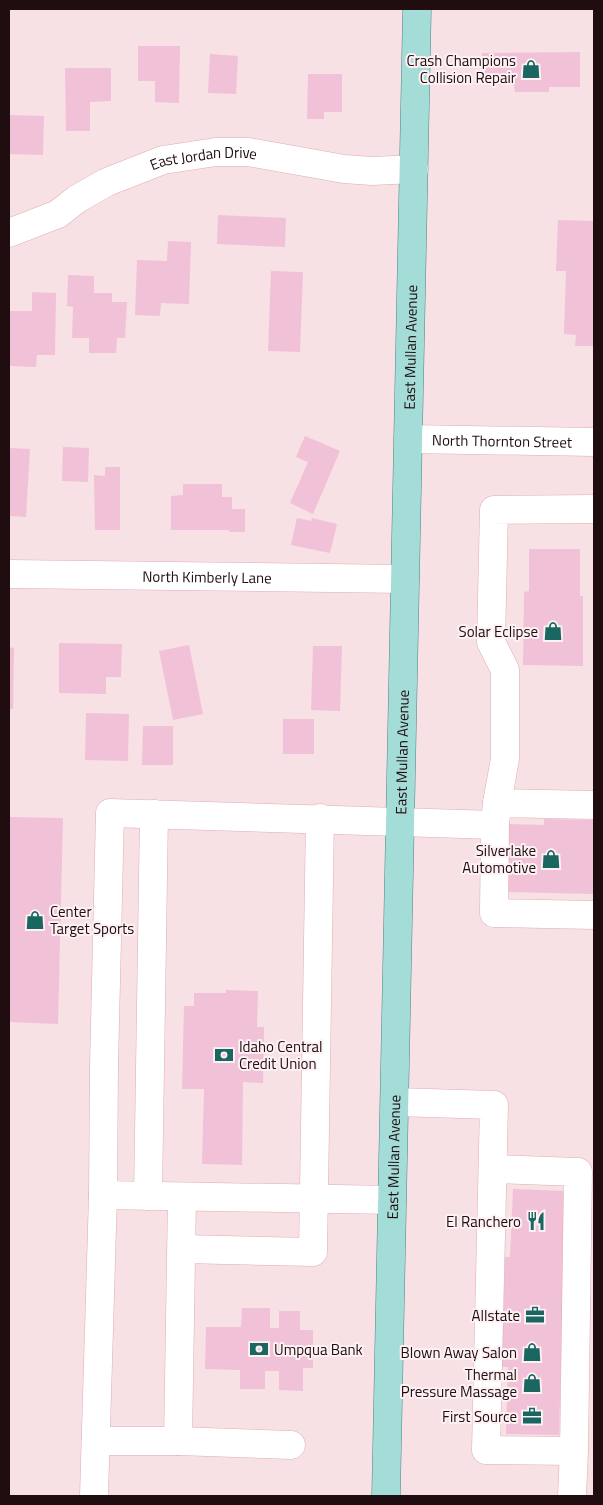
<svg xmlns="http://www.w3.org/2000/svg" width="603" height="1505" font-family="'Titillium Web',sans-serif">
<rect width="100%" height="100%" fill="#f7e1e4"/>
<g fill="#f1c1d7">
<path d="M138,46H180L179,103L155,102V81H138Z"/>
<path d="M580,52V87H549V92H515L514,85H482V53Z"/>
<path d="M210,54L238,56L236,94L208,93Z"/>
<path d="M65,68H111V101L90,102V131H66Z"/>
<path d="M308,74H342V112H324V119H307Z"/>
<path d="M9,115L44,116L43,155L9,154Z"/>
<path d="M218,215L286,218L285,247L217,244Z"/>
<path d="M558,220L594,221V346H575L576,335L564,334L566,271H556Z"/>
<path d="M168,241L191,242L189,304L161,303L160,316L135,315L137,260L167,261Z"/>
<path d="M271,271L303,272L300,352L268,351Z"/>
<path d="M68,275L94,276V293H112V302H127L125,338H117L116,353H89V338H72L73,307L67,306Z"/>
<path d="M32,292L56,293L55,355H37L36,367L9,366V311H32Z"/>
<path d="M305,436L340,451L313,514L290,503L308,462L296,457Z"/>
<path d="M63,447L89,448L88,482L62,481Z"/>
<path d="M9,448L30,449L26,517L9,516Z"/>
<path d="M105,467H120V530H95L94,475L105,476Z"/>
<path d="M183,484H222V497H232V509H245V532H229V530H171V496L183,495Z"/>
<path d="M297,518L311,521L312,518L337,524L330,553L291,545Z"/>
<path d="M529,549H580V596H583V666L523,665L524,592L529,591Z"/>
<path d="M59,643L122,644L121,677H106V694L59,693Z"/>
<path d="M189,645L203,714L173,720L159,651Z"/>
<path d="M313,646H342L340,711L311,710Z"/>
<path d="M9,647L14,648L13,709H9Z"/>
<path d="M86,713L129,714L128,761L85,760Z"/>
<rect x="283" y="719" width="31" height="35"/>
<path d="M143,726H173V765H142Z"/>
<path d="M9,817L63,818L58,1024L9,1022Z"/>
<path d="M544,819L594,820V894L506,892L508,824L544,825Z"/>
<path d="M226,990L258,991L257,1027H264L263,1083L243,1082L242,1165L202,1164L204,1089H182L184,1006H194V993H226Z"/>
<path d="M513,1189L566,1191L559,1435L506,1434L508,1367H502L505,1257H510Z"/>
<path d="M242,1308H270V1328H279V1311H300V1330H313V1368H303V1391L279,1390V1371H265V1389H240V1370L205,1369L206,1327H241Z"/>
</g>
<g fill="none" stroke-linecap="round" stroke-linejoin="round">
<g stroke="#e0acb3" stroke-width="29">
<g id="minor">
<path id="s1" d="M9,233L58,214L77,199L107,182L163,160L216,152H248L344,169L372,171L414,169"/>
<path id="s2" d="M408,439L594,442"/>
<path id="s3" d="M9,574L405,579"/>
<path d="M497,803L505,759V670L491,642L494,510L594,509"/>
<path d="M594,805L497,803L495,825L494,913L594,915"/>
<path d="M395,1102L494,1105L486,1450L574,1451L578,1172L493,1169"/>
<path d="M148,1196L154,814"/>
<path d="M392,1200L103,1195L104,1066L110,813L495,825"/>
<path d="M182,1249L313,1252L320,818"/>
<path d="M96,1441H178L182,1197"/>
<path d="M178,1441L291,1445"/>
<path d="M94,1496L103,1195"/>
<path d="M572,1496L574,1451"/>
</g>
</g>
<g stroke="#4e8581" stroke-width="29">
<g id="major">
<path id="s4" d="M386,1496L417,9"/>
</g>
</g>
<use href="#minor" stroke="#fff" stroke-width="28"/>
<use href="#major" stroke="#a4dcd8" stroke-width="28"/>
</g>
<defs>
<g id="shop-bare" transform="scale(1.5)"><path d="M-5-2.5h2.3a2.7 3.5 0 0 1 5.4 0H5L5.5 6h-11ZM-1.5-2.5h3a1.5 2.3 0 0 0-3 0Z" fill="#1a6762" stroke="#fdf1f3" stroke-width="2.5" paint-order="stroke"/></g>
<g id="bank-bare" transform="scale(1.5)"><path d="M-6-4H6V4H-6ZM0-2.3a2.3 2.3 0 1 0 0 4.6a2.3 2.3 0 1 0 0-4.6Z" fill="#1a6762" stroke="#fdf1f3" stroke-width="2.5" paint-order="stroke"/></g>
<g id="restaurant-bare" transform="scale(1.5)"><path d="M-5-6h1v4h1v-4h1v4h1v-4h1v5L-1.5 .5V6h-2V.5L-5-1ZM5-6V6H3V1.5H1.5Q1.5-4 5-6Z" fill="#1a6762" stroke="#fdf1f3" stroke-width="2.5" paint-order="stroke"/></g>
<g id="office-bare" transform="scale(1.5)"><path d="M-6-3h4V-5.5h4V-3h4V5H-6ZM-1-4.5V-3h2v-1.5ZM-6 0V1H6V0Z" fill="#1a6762" stroke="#fdf1f3" stroke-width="2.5" paint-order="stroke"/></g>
</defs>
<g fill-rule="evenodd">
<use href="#shop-bare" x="531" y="69"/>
<use href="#shop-bare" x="553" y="631"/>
<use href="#shop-bare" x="551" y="859"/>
<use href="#shop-bare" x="35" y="920"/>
<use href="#bank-bare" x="224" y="1055"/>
<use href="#restaurant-bare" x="536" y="1221"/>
<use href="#office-bare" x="535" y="1315"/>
<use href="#bank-bare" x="259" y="1349"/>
<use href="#shop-bare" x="532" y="1352"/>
<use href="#shop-bare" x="532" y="1383"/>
<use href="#office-bare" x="532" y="1416"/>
</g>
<g text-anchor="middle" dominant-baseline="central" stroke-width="4" stroke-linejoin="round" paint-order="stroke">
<g font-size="15" fill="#1f0d10" stroke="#fdf1f3" text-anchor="end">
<text x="516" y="60">Crash Champions<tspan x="516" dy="17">Collision Repair</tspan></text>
<text x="538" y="631">Solar Eclipse</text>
<text x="536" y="850">Silverlake<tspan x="536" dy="17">Automotive</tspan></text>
<text x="50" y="911" text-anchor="start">Center<tspan x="50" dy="17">Target Sports</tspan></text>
<text x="239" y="1046" text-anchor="start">Idaho Central<tspan x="239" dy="17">Credit Union</tspan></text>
<text x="521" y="1221">El Ranchero</text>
<text x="520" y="1315">Allstate</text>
<text x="274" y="1349" text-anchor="start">Umpqua Bank</text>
<text x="517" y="1352">Blown Away Salon</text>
<text x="517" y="1374">Thermal<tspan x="517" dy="17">Pressure Massage</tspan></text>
<text x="517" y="1416">First Source</text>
</g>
<g font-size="15" fill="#1f0d10" stroke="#fdf1f3">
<text stroke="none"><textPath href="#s1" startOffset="212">East Jordan Drive</textPath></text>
<text stroke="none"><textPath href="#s4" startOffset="1149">East Mullan Avenue</textPath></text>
<text stroke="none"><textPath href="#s2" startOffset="94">North Thornton Street</textPath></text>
<text stroke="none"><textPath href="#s3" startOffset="198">North Kimberly Lane</textPath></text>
<text stroke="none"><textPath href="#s4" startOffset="744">East Mullan Avenue</textPath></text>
<text stroke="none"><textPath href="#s4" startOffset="339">East Mullan Avenue</textPath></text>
</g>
</g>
<rect width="603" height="1505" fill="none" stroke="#1f0d10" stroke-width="20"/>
</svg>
